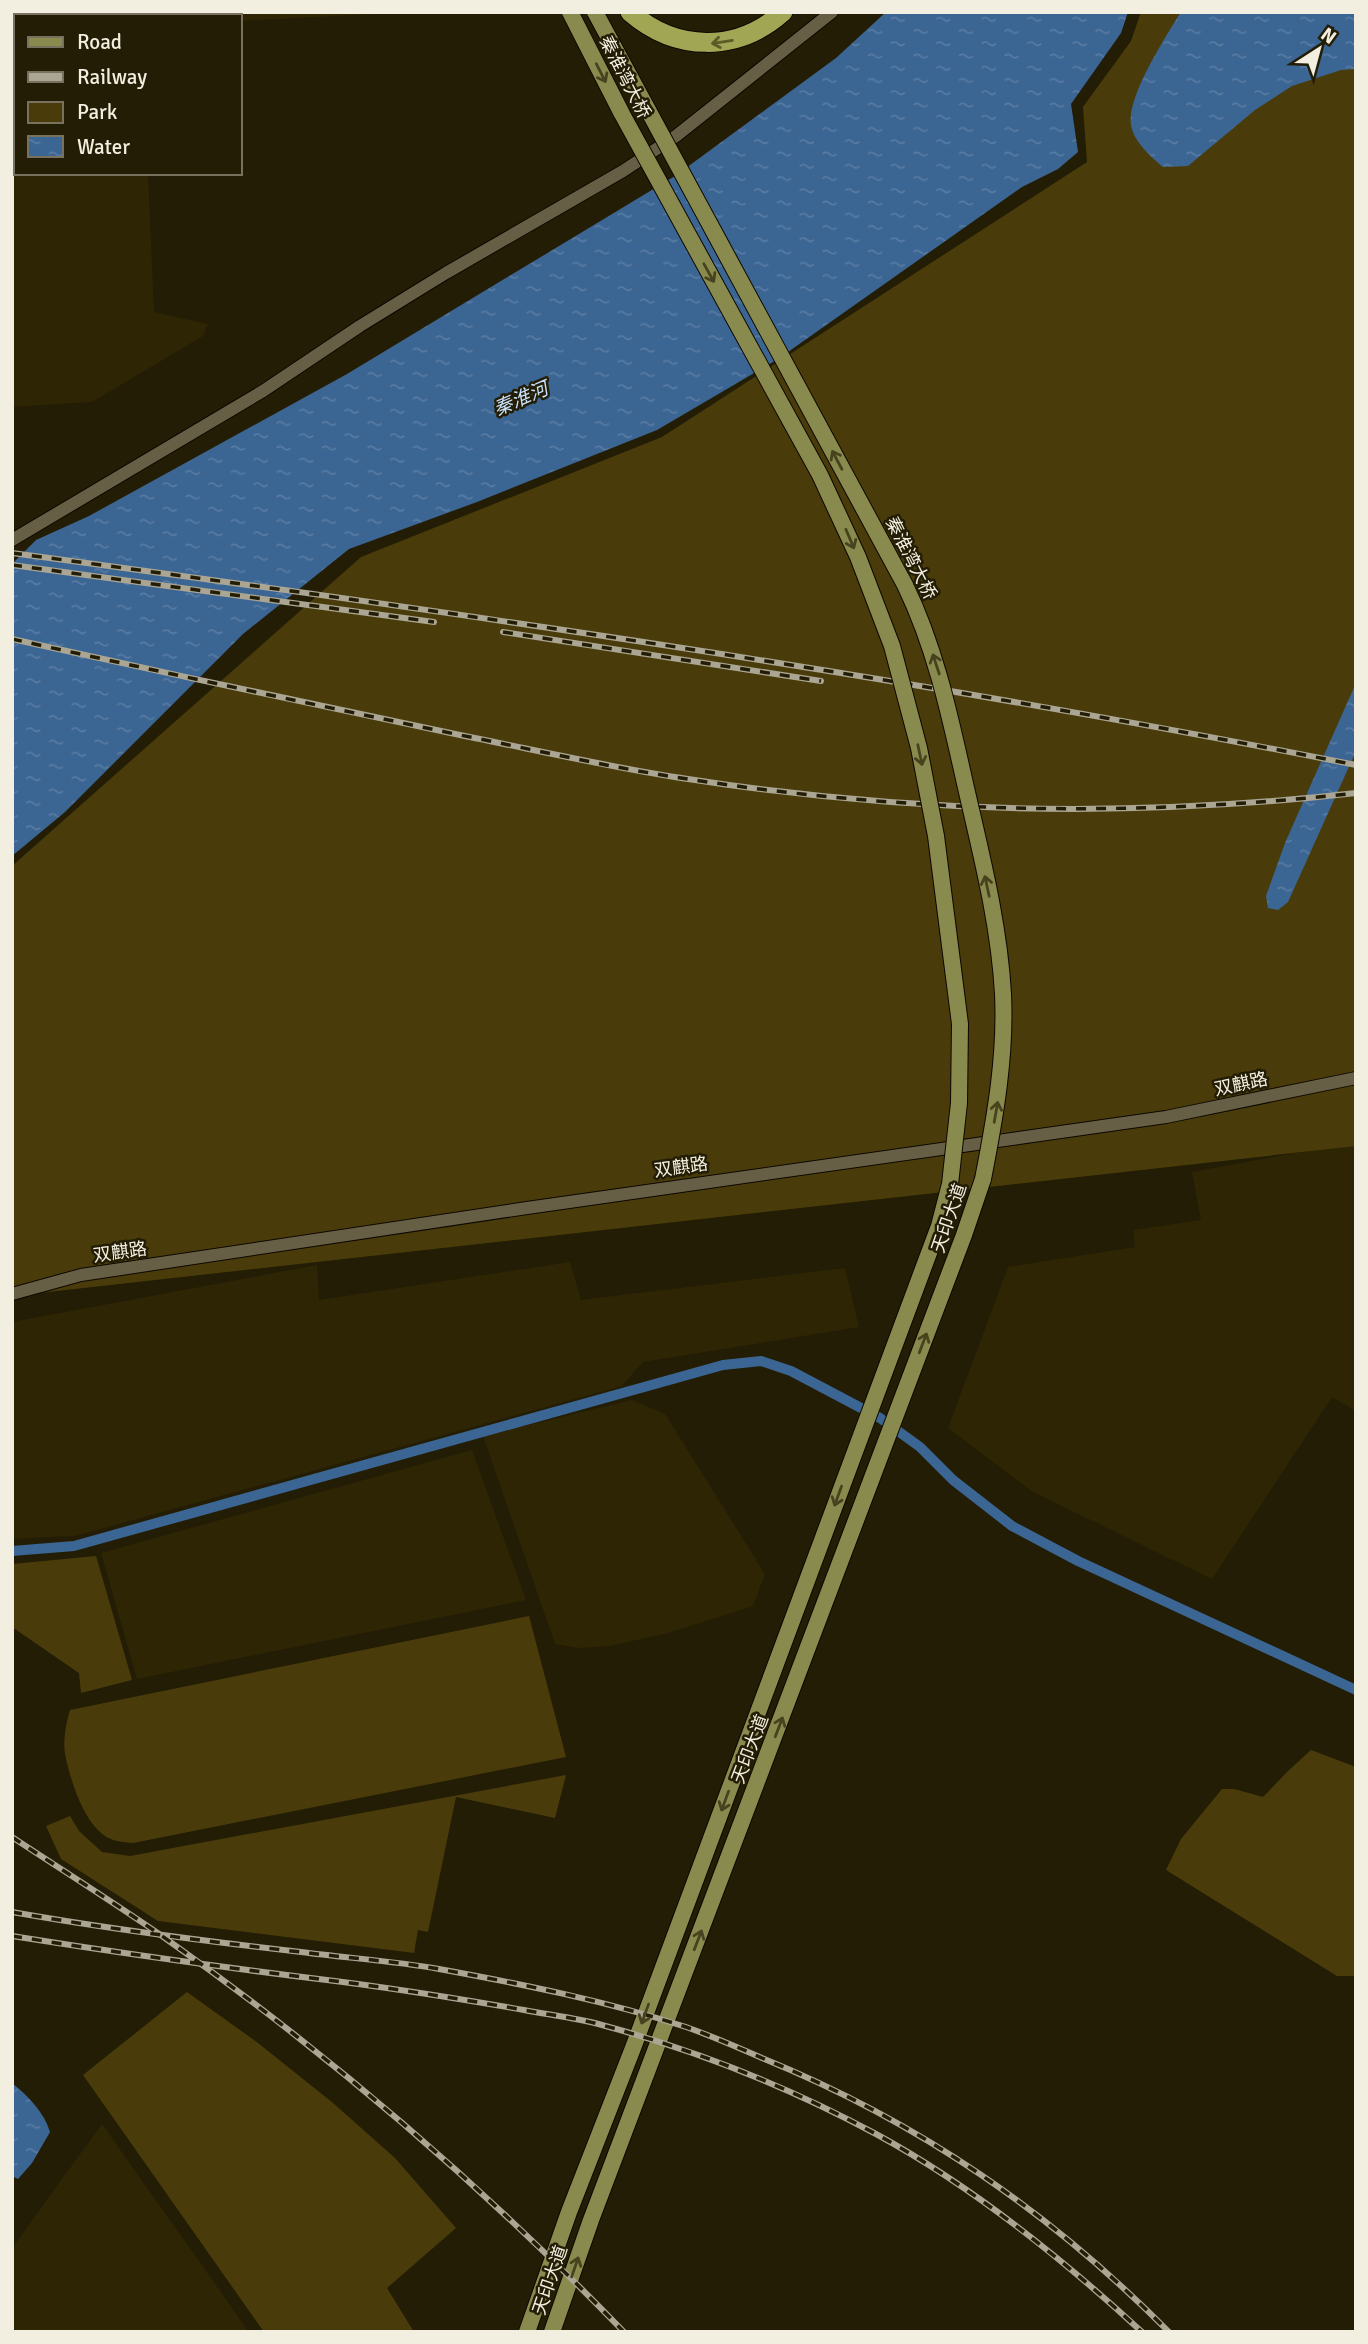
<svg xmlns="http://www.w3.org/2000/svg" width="1368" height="2344" font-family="Signika,'Noto Sans SC',sans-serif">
<defs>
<pattern id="water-ripples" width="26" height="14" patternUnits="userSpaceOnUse" patternTransform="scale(1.75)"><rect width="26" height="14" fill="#3b6593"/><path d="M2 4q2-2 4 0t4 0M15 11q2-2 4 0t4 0" fill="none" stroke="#587ba2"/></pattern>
</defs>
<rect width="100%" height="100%" fill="#241d05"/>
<g fill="#2e2504">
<path d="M12,12H412L240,21V16H16V173H148L154,312L208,324L203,336L92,402L12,407Z"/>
<path d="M1356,1142V1411L1332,1397L1212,1579L1033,1492L948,1428L1008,1267L1135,1247L1133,1230L1201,1220L1192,1172Z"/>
<path d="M570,1262L581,1300L845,1268L859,1327L643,1362L622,1386L75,1536L12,1539V1322L317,1265L319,1300Z"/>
<path d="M632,1400L665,1414L765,1574L753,1606L668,1633L610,1646L579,1648L555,1644L483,1436Z"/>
<path d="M472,1450L526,1600L137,1679L101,1553Z"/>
<path d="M102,2124L249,2332H12V2248Z"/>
</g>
<g fill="#493c0a">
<path d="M1141,12H1356V1146L12,1296V866L361,557L662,437L1087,162L1083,107L1131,41Z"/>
<path d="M96,1556L132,1680L81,1693L79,1673L12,1627V1564Z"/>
<path d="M529,1616L566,1757L133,1843C126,1842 117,1842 111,1839C85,1829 70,1779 65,1754C63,1740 66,1723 70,1710Z"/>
<path d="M1311,1750L1356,1767V1976H1337L1166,1870L1181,1839L1222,1789H1234L1263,1797L1288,1771Z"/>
<path d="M566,1775L555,1818L456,1797L428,1932L418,1930L414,1953L158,1921L61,1859L46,1826L70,1816L79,1831L102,1852L130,1856Z"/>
<path d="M187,1992L258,2043L333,2103L395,2158L456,2228L387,2288L414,2332H264L83,2075Z"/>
</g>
<g fill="url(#water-ripples)">
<path d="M886,12H1128L1121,33L1071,104L1078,152L1058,169L1022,187L778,359L657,430L477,502L349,549L243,634L65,812L12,856V564L36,540L89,516L347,374L675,176L836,58Z"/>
<path d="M1181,12H1356V69L1341,70L1292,86L1255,110L1188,166L1163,167C1150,156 1134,142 1131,125C1126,98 1166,36 1181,12Z"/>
<path d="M1356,683V751L1288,902L1278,910L1268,908L1266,896L1285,843Z"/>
<path d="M12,2083C28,2096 44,2112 50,2132L32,2163L18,2179L12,2176Z"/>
</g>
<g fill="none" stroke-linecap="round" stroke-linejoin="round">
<path stroke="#3b6593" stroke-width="10" d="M12,1551L74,1546L723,1365L761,1361L791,1371L880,1418L920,1447L953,1480L1012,1526L1078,1561L1356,1690"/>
<g stroke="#0d0700" stroke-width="14">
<g id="minor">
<path d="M12,540L263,391L360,326L446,273L623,171L676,136L832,12"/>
<path d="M12,1294L81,1275L527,1208L1166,1117L1356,1078"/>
</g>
</g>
<g stroke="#0d0700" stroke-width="18">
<g id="major">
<path d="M527,2332L569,2212L633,2048L939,1226L950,1184"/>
<path d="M552,2332L591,2220L964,1235L983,1179"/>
</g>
</g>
<g stroke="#0d0700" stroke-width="21">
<path id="highway" d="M630,12C676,52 737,53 783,12"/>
</g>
<use href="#minor" stroke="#675f45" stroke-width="12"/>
<use href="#major" stroke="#898a4d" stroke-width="16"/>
<use href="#highway" stroke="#a0a653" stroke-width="19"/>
<g stroke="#aba694" stroke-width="6">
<g id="rail">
<path d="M12,553C462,613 911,677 1356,765"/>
<path d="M12,565L434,622"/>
<path d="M503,632L821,681"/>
<path d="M12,639C161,672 311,704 460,735C536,750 612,768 688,779C908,813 1135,818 1356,793"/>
<path d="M12,1837C62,1870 113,1902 162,1936C328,2053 483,2186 624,2332"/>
<path d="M12,1912C108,1929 204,1941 301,1952C347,1958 394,1961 439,1969C522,1984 606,2001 686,2027C712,2036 737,2047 762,2058C919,2122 1050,2212 1169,2332"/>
<path d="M12,1936C120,1953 227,1968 335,1981C398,1989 461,1999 524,2010C550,2015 577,2018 602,2025C698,2051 789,2087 876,2134C970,2185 1064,2260 1142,2332"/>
</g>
</g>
<use href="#rail" stroke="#241d05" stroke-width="3.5" stroke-dasharray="10" stroke-linecap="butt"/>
<g stroke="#0d0700" stroke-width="18" stroke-linecap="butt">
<g id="major-bridge">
<path d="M570,12L622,114L820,475L858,557L892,646L919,748L936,836L960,1024L959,1103L950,1184"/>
<path d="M595,12L905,585C935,647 949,712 964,779C980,850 999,921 1003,994C1006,1056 995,1118 983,1179"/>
</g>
</g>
<use href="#major-bridge" stroke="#898a4d" stroke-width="16"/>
</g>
<defs><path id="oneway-shaft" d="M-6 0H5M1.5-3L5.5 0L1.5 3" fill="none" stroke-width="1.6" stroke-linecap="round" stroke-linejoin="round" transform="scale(1.75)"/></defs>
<use stroke="#5c5b28" href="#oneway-shaft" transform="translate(722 42) rotate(171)"/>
<g stroke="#47431e">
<use href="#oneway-shaft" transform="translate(601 73) rotate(63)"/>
<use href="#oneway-shaft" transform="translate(709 273) rotate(61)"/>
<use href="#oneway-shaft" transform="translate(837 460) rotate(-118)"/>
<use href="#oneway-shaft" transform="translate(850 539) rotate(67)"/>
<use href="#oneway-shaft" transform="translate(936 664) rotate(-108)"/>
<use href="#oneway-shaft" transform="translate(920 755) rotate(78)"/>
<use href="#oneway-shaft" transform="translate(987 886) rotate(-102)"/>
<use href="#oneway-shaft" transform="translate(996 1112) rotate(-80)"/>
<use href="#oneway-shaft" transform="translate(923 1343) rotate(-69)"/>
<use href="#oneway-shaft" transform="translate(838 1496) rotate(110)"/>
<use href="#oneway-shaft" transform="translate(779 1727) rotate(-69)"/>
<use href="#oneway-shaft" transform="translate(725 1801) rotate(110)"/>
<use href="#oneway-shaft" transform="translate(698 1940) rotate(-69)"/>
<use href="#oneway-shaft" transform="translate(645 2014) rotate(110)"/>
<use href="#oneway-shaft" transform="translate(575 2267) rotate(-71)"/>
</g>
<g text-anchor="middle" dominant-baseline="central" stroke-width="5" stroke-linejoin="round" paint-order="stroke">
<g font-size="18" fill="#f3efe0" stroke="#241d05">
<text transform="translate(625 77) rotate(63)">秦淮湾大桥</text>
<text transform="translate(911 558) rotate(63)">秦淮湾大桥</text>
<text transform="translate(1241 1084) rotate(-12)">双麒路</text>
<text transform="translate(681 1167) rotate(-8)">双麒路</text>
<text transform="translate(949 1218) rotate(-71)">天印大道</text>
<text transform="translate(120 1252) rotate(-8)">双麒路</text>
<text transform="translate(750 1749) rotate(-69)">天印大道</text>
<text transform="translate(550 2280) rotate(-71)">天印大道</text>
</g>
<g font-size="19" font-style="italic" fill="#c8e1fd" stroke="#241d05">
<text transform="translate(521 399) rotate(-23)">秦淮河</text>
</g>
</g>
<rect width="1368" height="2344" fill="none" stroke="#f3efe0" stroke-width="28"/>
<rect x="14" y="14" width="228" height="161" fill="#241d05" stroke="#77715d" stroke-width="2"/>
<rect x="28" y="37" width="35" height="10" fill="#898a4d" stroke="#77715d" stroke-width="2"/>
<text x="77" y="49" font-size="21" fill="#f3efe0">Road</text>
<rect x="28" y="72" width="35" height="10" fill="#aba694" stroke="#77715d" stroke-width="2"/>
<text x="77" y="84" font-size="21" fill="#f3efe0">Railway</text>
<rect x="28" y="102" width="35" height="21" fill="#493c0a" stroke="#77715d" stroke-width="2"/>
<text x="77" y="119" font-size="21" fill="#f3efe0">Park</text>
<rect x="28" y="136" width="35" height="21" fill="url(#water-ripples)" stroke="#77715d" stroke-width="2"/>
<text x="77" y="154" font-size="21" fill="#f3efe0">Water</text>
<g transform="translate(1319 49) rotate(36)" stroke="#241d05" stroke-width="5" paint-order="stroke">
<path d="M0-5L12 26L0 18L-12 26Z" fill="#f3efe0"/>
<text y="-10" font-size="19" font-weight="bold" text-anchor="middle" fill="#f3efe0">N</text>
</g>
</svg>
